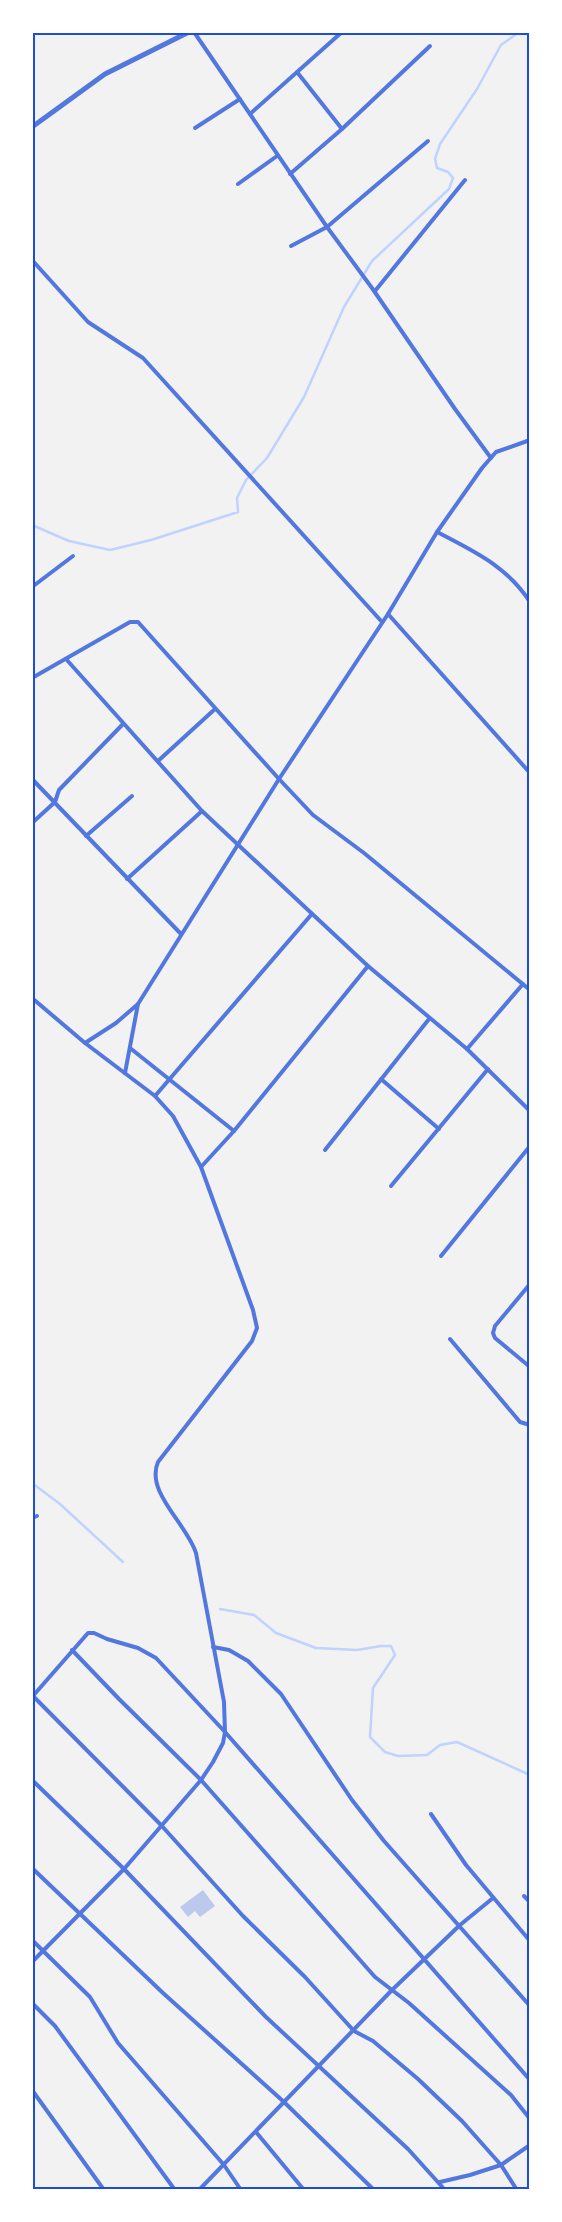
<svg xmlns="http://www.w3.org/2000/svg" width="562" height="2222" font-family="'Roboto Serif',serif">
<rect width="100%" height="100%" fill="#f2f2f2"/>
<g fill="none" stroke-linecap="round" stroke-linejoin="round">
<g stroke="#bfd3fe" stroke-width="2.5">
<path d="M32,525L69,541L110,550L151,540L238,512L237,498L246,480L267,458L304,397L344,307L372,261L449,189L453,178L448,172L437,168L435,159L440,144L477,89L501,45L519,32"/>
<path d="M32,1483L60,1504L123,1562"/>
<path d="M220,1609L254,1615L276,1633L316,1648L357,1650L381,1646H391L395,1655L373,1688L370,1737L385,1752L398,1756L427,1755L440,1745L457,1742L530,1775"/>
</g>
</g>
<path fill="#bdc9ec" d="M203,1890L215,1906L200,1917L195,1911L188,1917L180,1907Z"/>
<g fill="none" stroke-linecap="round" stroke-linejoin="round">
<g stroke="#5277de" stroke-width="4">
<path d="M194,32L327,227L372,288L455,409L491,458"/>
<path d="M297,72L342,129"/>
<path d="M250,114L342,32"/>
<path d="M195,128L240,99"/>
<path d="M290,174L342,129L430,46"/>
<path d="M238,184L277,156"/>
<path d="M291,246L327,227L428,141"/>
<path d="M32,260L88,322L143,358L382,622"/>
<path d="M375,291L465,180"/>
<path d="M437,532C473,551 507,566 530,602"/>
<path d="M32,587L73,556"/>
<path d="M388,614L530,773"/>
<path d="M66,659L202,811L368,966L467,1049L530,1111"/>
<path d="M32,678L130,622H138L279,779L313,815L364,853L530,990"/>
<path d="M158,761L215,709"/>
<path d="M32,779L181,934"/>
<path d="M32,823L55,802L59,790L123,724"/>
<path d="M86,836L132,796"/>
<path d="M127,879L202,811"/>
<path d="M32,998L85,1043L155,1096L173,1116L201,1167L253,1310L257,1328L252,1341L158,1462C145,1492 187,1524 196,1553L224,1702L225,1732L223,1743L213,1762L201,1780L124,1869L32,1962"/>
<path d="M85,1043L116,1023L138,1004L279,779L388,614L437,532L482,468L496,452L530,440"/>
<path d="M130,1048L234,1131"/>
<path d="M467,1049L523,984"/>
<path d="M125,1073L138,1004"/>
<path d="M381,1079L439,1129"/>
<path d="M155,1096L311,915"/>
<path d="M325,1150L429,1019"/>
<path d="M201,1167L234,1131L368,966"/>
<path d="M391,1186L488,1069"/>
<path d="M441,1256L530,1146"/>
<path d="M530,1284L495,1326L493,1333L495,1338L530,1367"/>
<path d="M450,1339L520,1422L530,1425"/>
<path d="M32,1518L37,1516"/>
<path d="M213,1647L229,1650L248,1661L281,1694L352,1800L384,1841L530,2006"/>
<path d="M72,1650L119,1699L201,1780L375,1977L409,2003L511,2095L530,2119"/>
<path d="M32,1695L161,1825L243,1916L305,1977L354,2031L373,2041L418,2079L462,2121L501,2165L517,2190"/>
<path d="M32,1697L88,1633H94L107,1639L138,1648L156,1658L225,1732L530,2080"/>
<path d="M32,1780L124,1869L266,2017L408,2149L445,2190"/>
<path d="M431,1814L466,1865L530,1941"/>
<path d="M32,1868L163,1993L284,2102L374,2190"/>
<path d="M524,1896L530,1902"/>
<path d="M32,1940L90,1997L118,2043L224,2165L241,2190"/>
<path d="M32,2003L55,2026L175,2190"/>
<path d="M32,2090L104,2190"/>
<path d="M256,2132L304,2190"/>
<path d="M440,2182L470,2175L501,2165L530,2145"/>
<path d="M199,2190L392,1990L460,1925L493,1898"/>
</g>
<path stroke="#5277de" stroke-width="5" d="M32,127L105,74L189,32"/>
</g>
<rect width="562" height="2222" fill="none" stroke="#ffffff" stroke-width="68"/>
<rect x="34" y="34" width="494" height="2154" fill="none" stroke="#1d4ed8" stroke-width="2"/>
</svg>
